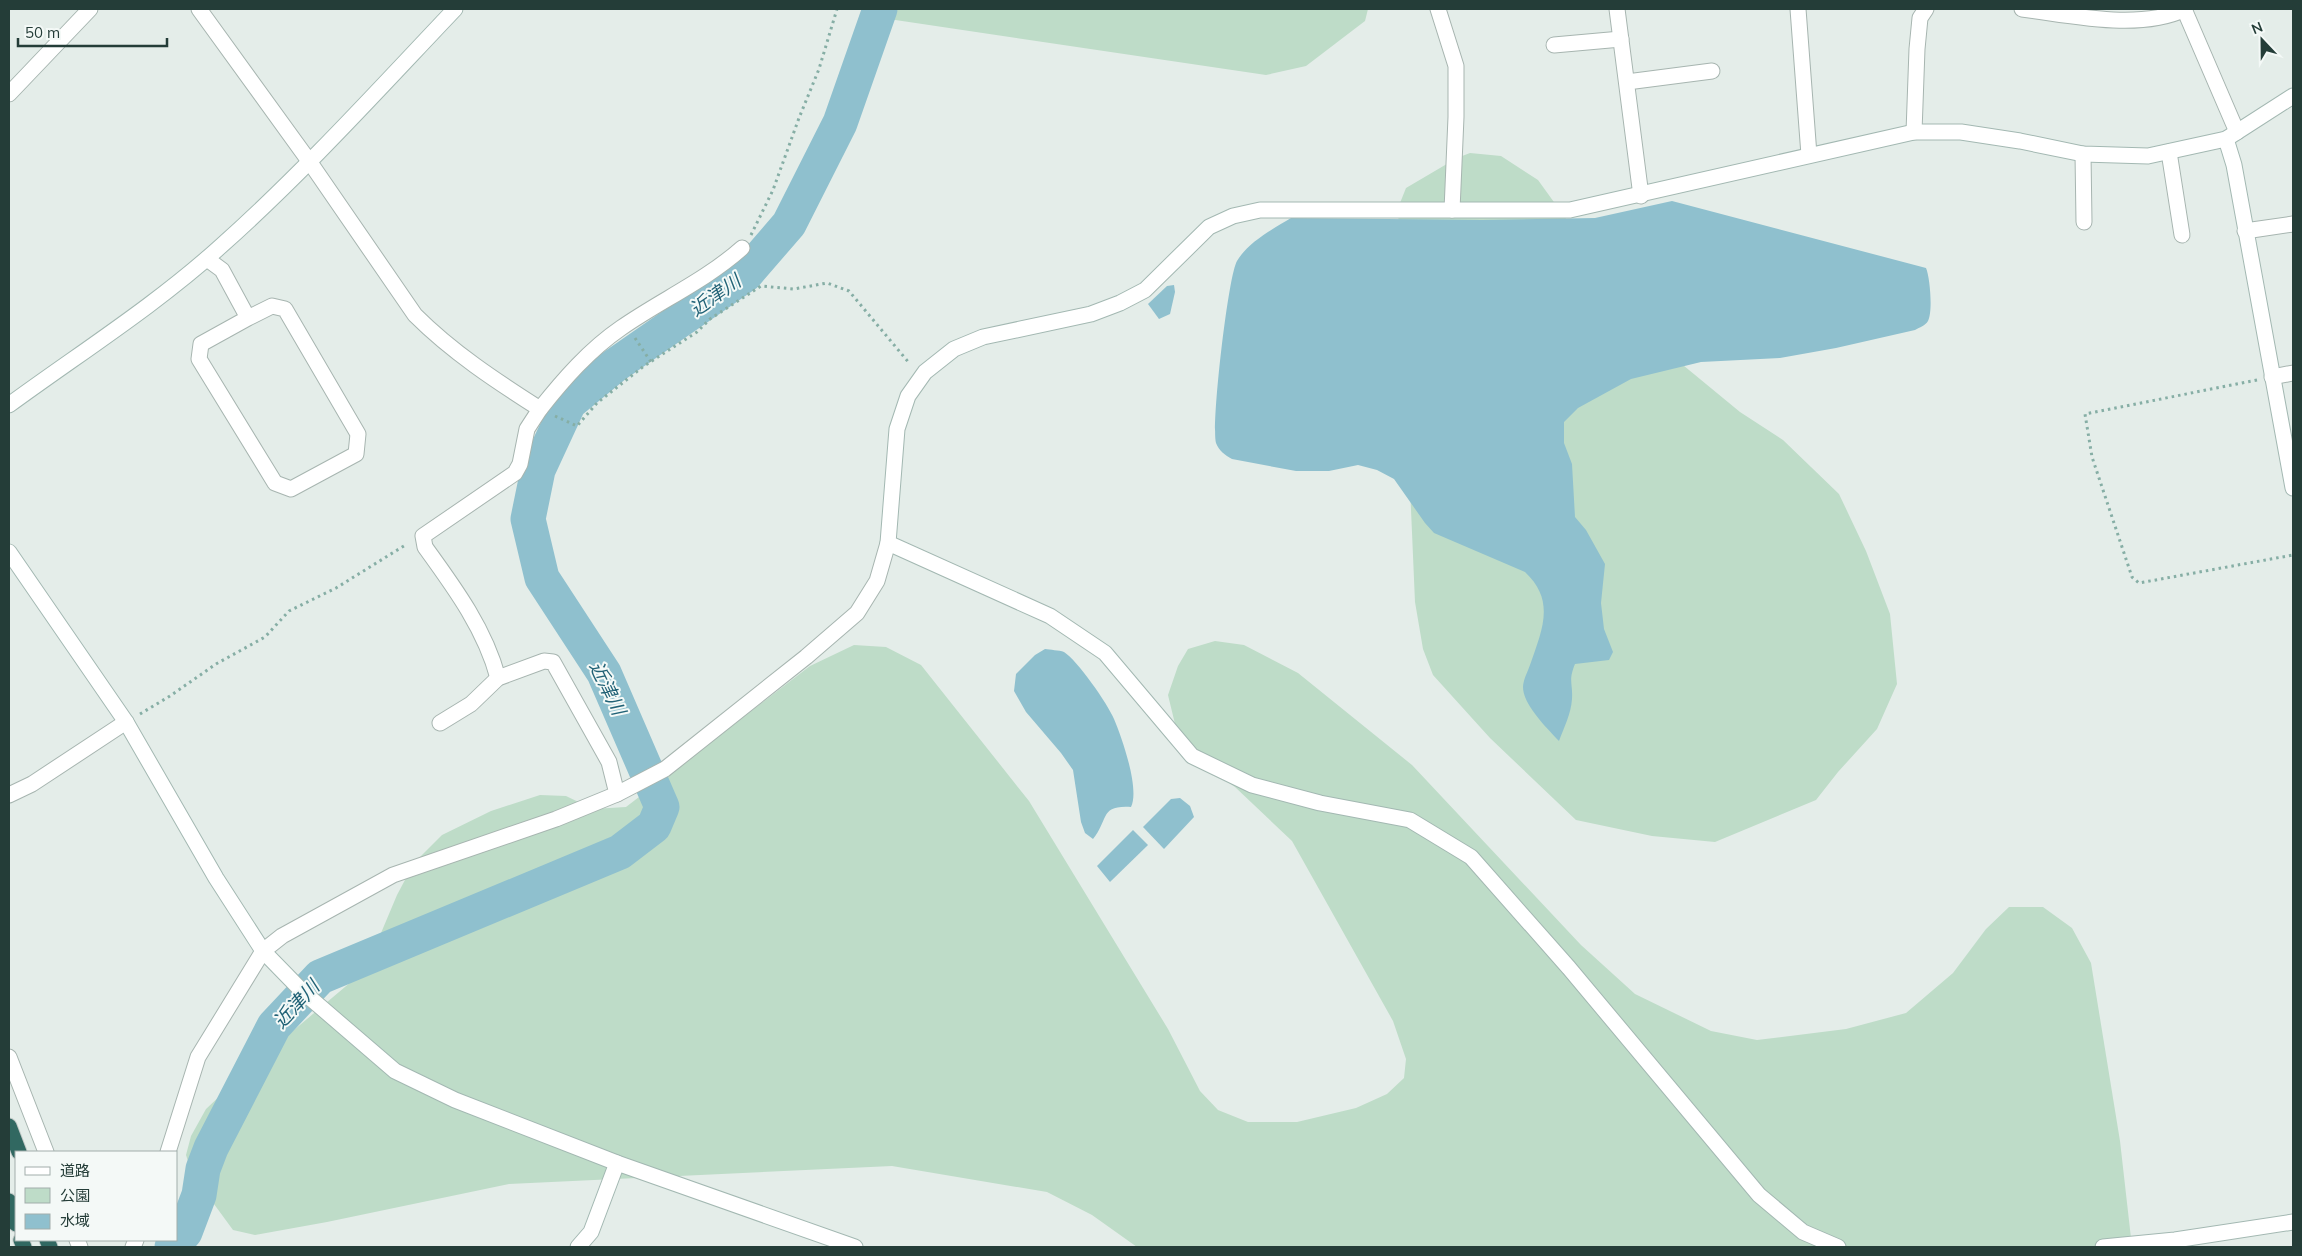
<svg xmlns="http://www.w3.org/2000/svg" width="2302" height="1256" font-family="Mulish,'Noto Sans JP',sans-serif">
<rect width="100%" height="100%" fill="#e4ede9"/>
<g fill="#bedcc8">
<path d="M868,9H1368L1365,21L1306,66L1266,75L882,18Z"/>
<path d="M1470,153L1501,156L1538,180L1655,342L1740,412L1783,440L1839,494L1866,551L1890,614L1897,684L1877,729L1838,772L1816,800L1715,842L1652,836L1576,820L1490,738L1433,675L1423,649L1415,602L1398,208L1406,188L1457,158Z"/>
<path d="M1215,641L1244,645L1298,673L1412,765L1581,945L1635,994L1711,1031L1757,1040L1846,1029L1906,1013L1953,973L1986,929L2009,907H2043L2072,928L2091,963L2120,1141L2132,1247H1137L1092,1215L1047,1192L892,1166L509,1184L327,1222L255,1235L233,1230L192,1174L186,1155L191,1136L206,1109L256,1062L358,976L381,933L397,895L414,863L442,835L491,811L540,795L566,796L593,809L626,807L810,666L854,645L886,647L921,665L1029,801L1168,1029L1200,1091L1218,1110L1248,1122H1297L1356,1108L1387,1094L1404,1078L1406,1059L1393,1021L1292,841L1235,787L1203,765L1176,728L1168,695L1178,666L1188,649Z"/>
</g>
<g fill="#8fc0ce">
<path d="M1672,201L1926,268C1930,277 1933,312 1928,321C1925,326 1920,327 1915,330L1836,348L1780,358L1701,362L1631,379L1578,408L1564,422V443L1572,464L1575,517L1586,530L1605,564L1601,603L1604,629L1613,652L1609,660L1575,664C1568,681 1573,683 1572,699C1571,714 1564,727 1559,741C1548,729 1523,705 1523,687C1523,680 1528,671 1530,665C1542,630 1556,601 1525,572L1434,533L1425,523L1394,479L1377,470L1358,465L1329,471H1296L1232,459C1225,455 1219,451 1216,443C1211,426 1228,276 1237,261C1248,242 1273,229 1291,218L1482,220L1595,218Z"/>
<path d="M1174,285L1175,292L1170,314L1159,319L1148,304L1167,286Z"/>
<path d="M1045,649C1050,650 1059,650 1064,652C1077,660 1108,704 1114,719C1122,738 1140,789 1131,807C1099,805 1109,820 1093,839L1085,833L1081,822L1073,770L1061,753L1026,712L1014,691L1016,674L1035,655Z"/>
<path d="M1180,798L1190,806L1194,817L1164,849L1143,827L1171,799Z"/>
<path d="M1133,830L1148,845L1110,882L1097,866Z"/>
</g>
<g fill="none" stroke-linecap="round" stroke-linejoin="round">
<path stroke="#8fc0ce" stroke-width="35" d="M172,1247L185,1232L199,1195L203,1169L211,1148L274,1026L320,977L620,852L654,826L662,807L604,673L542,578L528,519L538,470L569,403L614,366L745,275L789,224L840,123L880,9"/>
<g stroke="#a7b5b0" stroke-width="17">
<g id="street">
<path d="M199,9L309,161L415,315C452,352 496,381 540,409C563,380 589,350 621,328C661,300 705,281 742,248"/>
<path d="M1438,9L1456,66V117L1452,210"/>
<path d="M1617,9L1641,196"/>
<path d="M1798,9L1809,155"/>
<path d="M2022,9C2071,15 2139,31 2185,9"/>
<path d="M2184,9L2237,132"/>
<path d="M1554,45L1621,39"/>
<path d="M1627,82L1712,71"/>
<path d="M9,94L90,9"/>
<path d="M1914,132L1917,49L1920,18L1926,9"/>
<path d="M2169,152L2182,235"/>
<path d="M2083,154L2084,222"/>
<path d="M2245,231L2293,224"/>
<path d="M207,259L222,270L248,318L201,344L199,359L275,483L291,489L356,454L358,434L285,309L272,306L248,318"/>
<path d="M2272,377L2293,373"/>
<path d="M498,678C485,629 454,587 425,547L423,536L515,473L520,464L527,429L540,409"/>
<path d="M440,723L471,704L498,678L544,661L553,662L609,762L617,794"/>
<path d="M9,795L32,784L126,722"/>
<path d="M9,1057L46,1152"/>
<path d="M168,1152L198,1057L263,951L282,936L393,875L556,819L617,794L665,769L806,657L857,613L877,581L888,543"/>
<path d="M77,1240L80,1247"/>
<path d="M133,1247L136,1240"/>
</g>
</g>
<g stroke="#a3b8b2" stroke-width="17">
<g id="secondary">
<path d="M2226,139L2234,165L2293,488"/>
<path d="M9,405C80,353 156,305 221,246C304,172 379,89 455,9"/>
<path d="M9,552L126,722L216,878L263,951L302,991L395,1071L455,1100L617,1163L855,1247"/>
<path d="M578,1247L591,1232L617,1163"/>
<path d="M1838,1247L1803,1232L1759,1195L1569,968L1471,857L1410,820L1320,803L1252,785L1192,756L1105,653L1050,616L888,543L897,429L908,396L925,372L954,349L983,337L1091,314L1120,303L1145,290L1209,227L1233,216L1260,210H1570L1914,132H1961L2020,141L2083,154L2148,156L2226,139L2293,96"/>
<path d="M2103,1247L2175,1240L2293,1222"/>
</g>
</g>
<g stroke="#c2c9c7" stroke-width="17">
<g id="highway">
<path d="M9,1126L19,1152"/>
<path d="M9,1201L16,1224"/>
<path d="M21,1240L24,1247"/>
<path d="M47,1240L50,1247"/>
</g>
</g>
<g stroke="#86aea5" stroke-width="3" stroke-dasharray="2.5 4" stroke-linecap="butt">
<path d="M751,235L773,190L799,118L819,69L837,9"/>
<path d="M635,338L651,362"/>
<path d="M2257,380L2085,414L2092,457L2132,577L2139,583L2293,555"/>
<path d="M555,416L577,426L597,403L644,366L697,332L710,319L761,286L794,289L827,283L849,291L910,364"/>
<path d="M140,714L170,696L216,664L265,637L289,611L336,588L407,544"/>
</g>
<use href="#street" stroke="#fff" stroke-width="15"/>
<use href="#secondary" stroke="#fff" stroke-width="15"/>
<use href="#highway" stroke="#316861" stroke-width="15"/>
</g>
<g text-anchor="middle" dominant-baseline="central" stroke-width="4" stroke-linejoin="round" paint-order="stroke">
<g font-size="19" font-style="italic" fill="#216276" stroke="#f4f9f7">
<text transform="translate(715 295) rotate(-35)">近津川</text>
<text transform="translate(608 688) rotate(64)">近津川</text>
<text transform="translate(296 1004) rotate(-47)">近津川</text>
</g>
</g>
<rect width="2302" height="1256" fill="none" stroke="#243d38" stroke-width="20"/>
<rect x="15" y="1151" width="162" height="90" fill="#f4f9f7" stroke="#a1aeab"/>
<rect x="25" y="1167" width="25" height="8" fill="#ffffff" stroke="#a1aeab"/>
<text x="60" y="1176" font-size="15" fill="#243d38">道路</text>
<rect x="25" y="1188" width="25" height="15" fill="#bedcc8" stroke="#a1aeab"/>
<text x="60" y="1201" font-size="15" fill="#243d38">公園</text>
<rect x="25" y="1214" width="25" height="15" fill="#8fc0ce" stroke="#a1aeab"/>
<text x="60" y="1226" font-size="15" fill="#243d38">水域</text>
<g transform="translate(2262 40) rotate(338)" stroke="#f4f9f7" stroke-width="4" paint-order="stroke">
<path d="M0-4L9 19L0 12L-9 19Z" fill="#243d38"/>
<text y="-8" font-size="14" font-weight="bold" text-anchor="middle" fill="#243d38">N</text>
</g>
<path d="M18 38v8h149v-8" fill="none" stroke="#243d38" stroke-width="2.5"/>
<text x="25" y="38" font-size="15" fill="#243d38" stroke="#f4f9f7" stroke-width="4" paint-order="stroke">50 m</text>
</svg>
